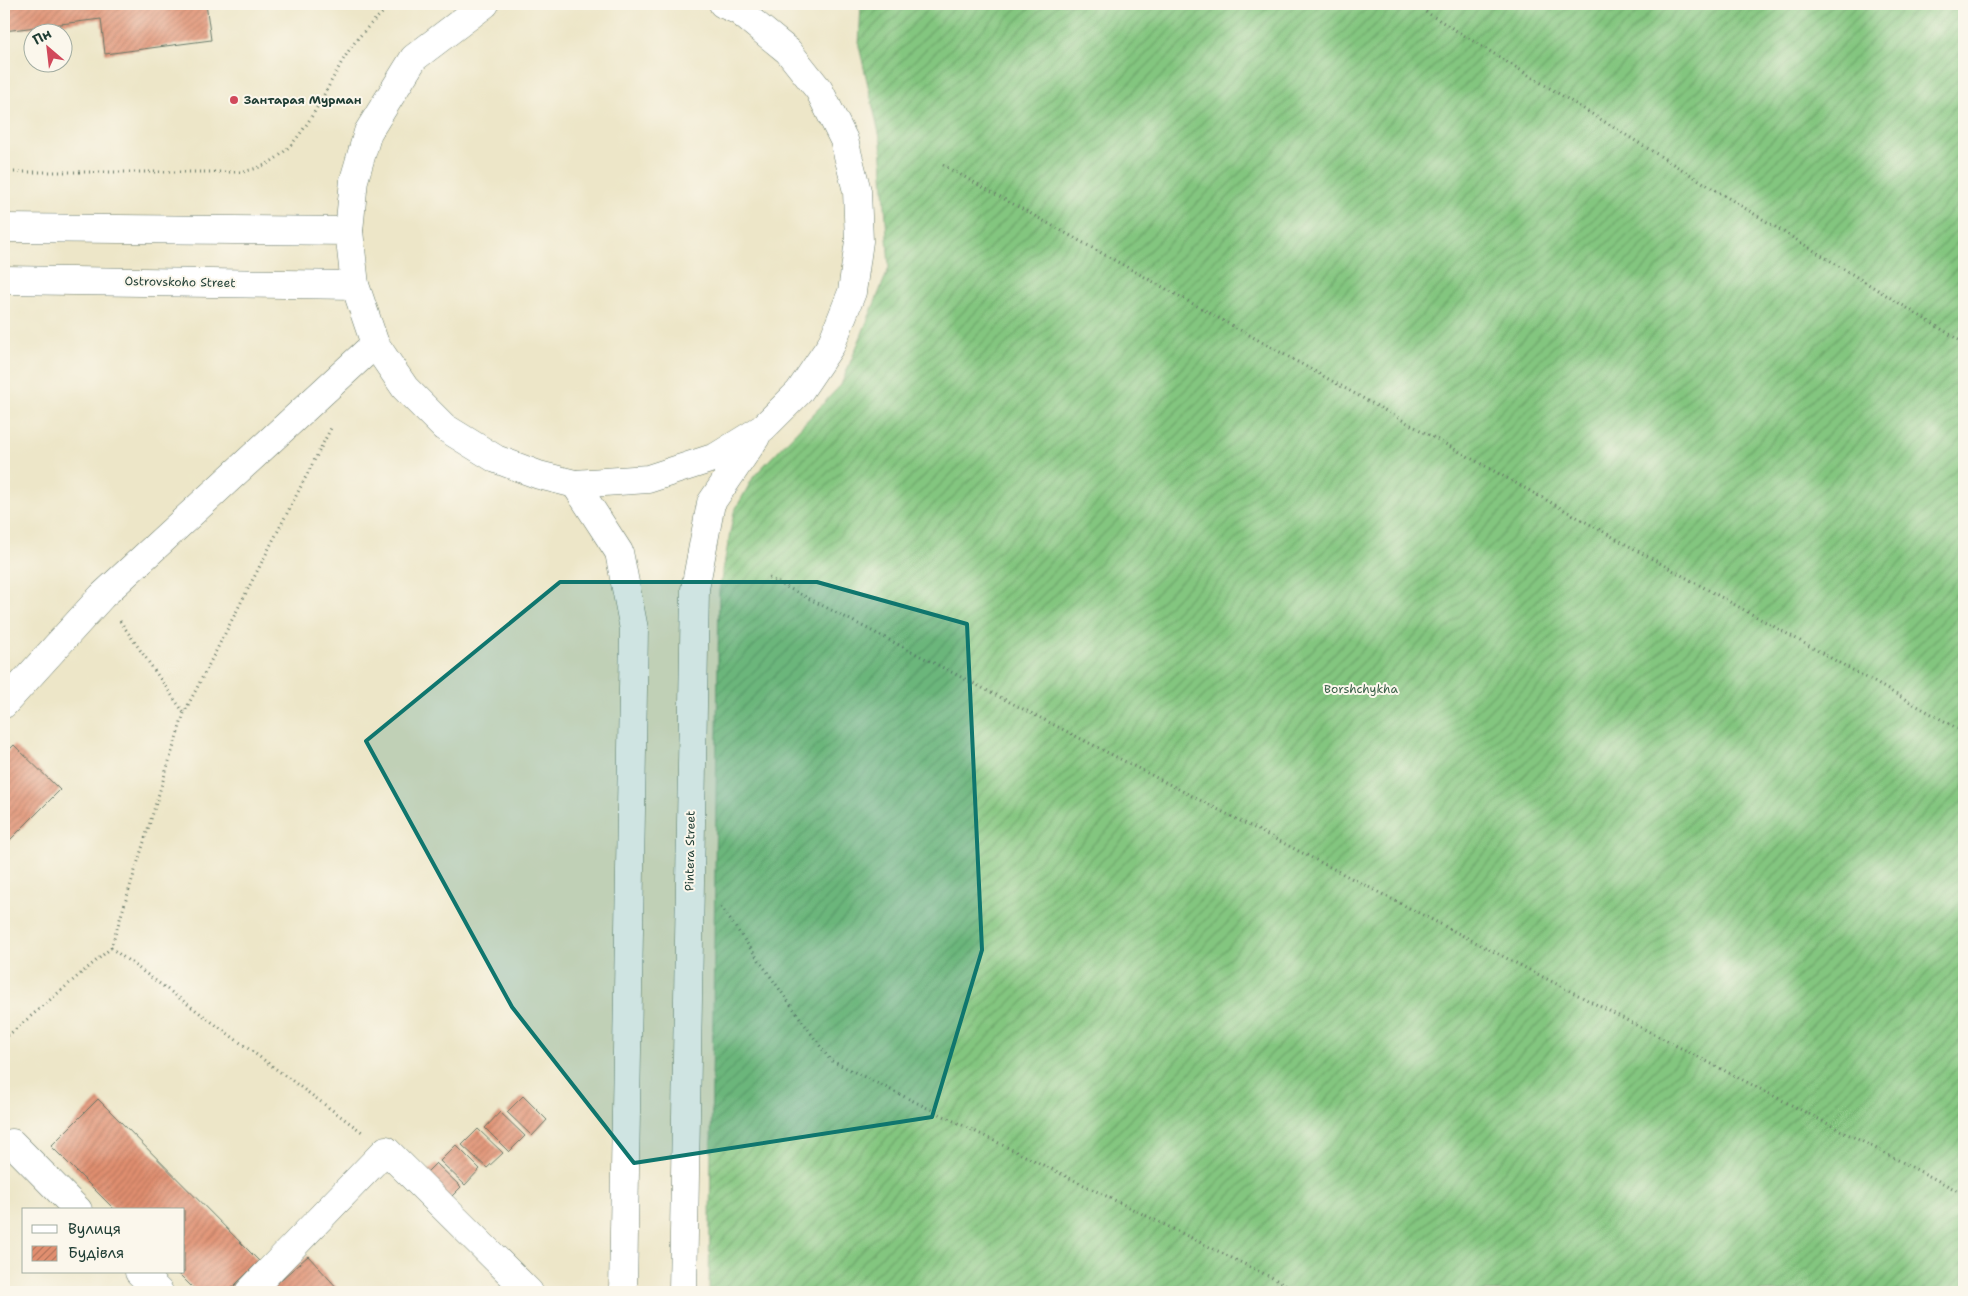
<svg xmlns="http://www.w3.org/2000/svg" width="1968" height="1296" font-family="'Shantell Sans',sans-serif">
<defs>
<pattern id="garden-furrows" width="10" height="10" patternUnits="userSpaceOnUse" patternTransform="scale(1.25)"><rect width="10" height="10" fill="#83c67f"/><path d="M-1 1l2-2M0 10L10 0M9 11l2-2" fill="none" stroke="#6ba269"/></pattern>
<pattern id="building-hatch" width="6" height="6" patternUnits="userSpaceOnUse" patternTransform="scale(1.25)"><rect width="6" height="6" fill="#e08e6f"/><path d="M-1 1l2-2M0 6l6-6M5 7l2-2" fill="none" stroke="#b5755c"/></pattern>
</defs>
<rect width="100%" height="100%" fill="#fbf7ec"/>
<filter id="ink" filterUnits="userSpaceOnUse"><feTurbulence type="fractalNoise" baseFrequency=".02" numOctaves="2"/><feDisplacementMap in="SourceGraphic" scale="10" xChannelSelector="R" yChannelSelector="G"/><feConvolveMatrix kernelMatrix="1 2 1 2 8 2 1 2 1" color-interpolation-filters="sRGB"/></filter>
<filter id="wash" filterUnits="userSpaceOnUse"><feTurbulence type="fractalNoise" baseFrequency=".0096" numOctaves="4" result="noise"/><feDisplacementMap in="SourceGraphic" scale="20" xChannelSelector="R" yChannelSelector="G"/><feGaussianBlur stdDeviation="1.12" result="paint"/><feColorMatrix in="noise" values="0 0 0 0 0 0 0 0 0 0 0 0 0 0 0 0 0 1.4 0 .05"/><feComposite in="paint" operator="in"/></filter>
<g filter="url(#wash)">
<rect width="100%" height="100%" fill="#ede6c8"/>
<path fill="url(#garden-furrows)" stroke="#51825a" d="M861,4H1964V1292H709L719,591L734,512L754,476L841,385L889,268L881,142L859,46Z"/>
<g id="blocks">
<g fill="url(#building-hatch)">
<path d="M4,4H206L211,40L105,54L101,19L4,31Z"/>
<path d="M14,745L60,790L4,846V755Z"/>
<path d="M523,1096L547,1120L532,1136L507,1112Z"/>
<path d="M98,1099L259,1261L228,1292H197L177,1272H184V1210H115L51,1146Z"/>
<path d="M500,1112L525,1136L509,1152L485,1128Z"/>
<path d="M478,1129L503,1153L487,1168L462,1145Z"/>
<path d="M456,1145L480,1169L465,1185L440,1161Z"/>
<path d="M436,1163L461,1187L446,1202L421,1178Z"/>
<path d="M308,1256L341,1292H267Z"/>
</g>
</g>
</g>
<g filter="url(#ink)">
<use href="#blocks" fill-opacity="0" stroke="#677868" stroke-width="1"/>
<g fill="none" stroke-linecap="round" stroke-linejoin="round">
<g stroke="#677868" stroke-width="29">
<g id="minor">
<path d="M485,4L414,58L368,132L354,180L349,231L355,285L375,344L405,388L444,427L496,459L539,475L575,484L648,479L716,457L763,428L799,392L831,345L852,292L859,241L857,191L844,140L819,90L788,51L739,11L723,4"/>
<path d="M4,228L349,231"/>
<path d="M4,280L355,285"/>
<path d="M575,484L619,552L634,629L623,1292"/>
<path d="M4,704L102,596L375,344"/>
<path d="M12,1143L78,1210"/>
<path d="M139,1272L159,1292"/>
<path d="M249,1292L386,1150L529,1292"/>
<path d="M683,1292L695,589L711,503L756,437"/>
</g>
</g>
<g stroke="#677868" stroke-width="3" stroke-dasharray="1 4" stroke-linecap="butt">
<path d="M1413,4L1964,343"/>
<path d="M943,165L1964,732"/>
<path d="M4,172H243C250,170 258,168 265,165C309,143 327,79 355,42C366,28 379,15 393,4"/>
<path d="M769,578L1964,1194"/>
<path d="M120,621L184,713"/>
<path d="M721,907L830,1060L1301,1292"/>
<path d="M111,948L184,713L331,428"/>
<path d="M4,1039L111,948L362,1132"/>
</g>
<use href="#minor" stroke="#fff" stroke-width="28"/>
</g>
</g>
<path fill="#0f766e" fill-opacity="0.2" stroke="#0f766e" stroke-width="4" stroke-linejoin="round" d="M560,582H817L967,624L982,950L932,1117L634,1163L512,1007L366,741Z"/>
<circle fill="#d1495b" stroke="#fbf7ec" stroke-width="2" cx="234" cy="100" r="5"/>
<g text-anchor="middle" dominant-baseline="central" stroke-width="4" stroke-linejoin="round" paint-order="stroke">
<g font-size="12" font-weight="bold" fill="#1f3d34" stroke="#fbf7ec" text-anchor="start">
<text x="244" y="100">Зантарая Мурман</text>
</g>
<g font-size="12" fill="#1f3d34" stroke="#fbf7ec">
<text transform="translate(180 282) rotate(1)">Ostrovskoho Street</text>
<text transform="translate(690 851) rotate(-89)">Pintera Street</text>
</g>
<g font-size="12" fill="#385f47" stroke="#fbf7ec">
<text x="1361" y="689">Borshchykha</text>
</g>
</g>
<rect width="1968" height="1296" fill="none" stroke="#fbf7ec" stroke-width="20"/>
<rect x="22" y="1208" width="162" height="65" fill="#fbf7ec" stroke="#a3ada2"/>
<rect x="32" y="1225" width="25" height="8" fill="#ffffff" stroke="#a3ada2"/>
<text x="68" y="1234" font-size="15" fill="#1f3d34">Вулиця</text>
<rect x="32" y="1246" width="25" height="15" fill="url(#building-hatch)" stroke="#a3ada2"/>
<text x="68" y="1258" font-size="15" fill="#1f3d34">Будівля</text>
<g transform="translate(48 48) rotate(332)"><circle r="24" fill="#fbf7ec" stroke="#a3ada2"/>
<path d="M0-4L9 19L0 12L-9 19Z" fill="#d1495b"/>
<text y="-8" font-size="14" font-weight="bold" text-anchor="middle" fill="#1f3d34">Пн</text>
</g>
</svg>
